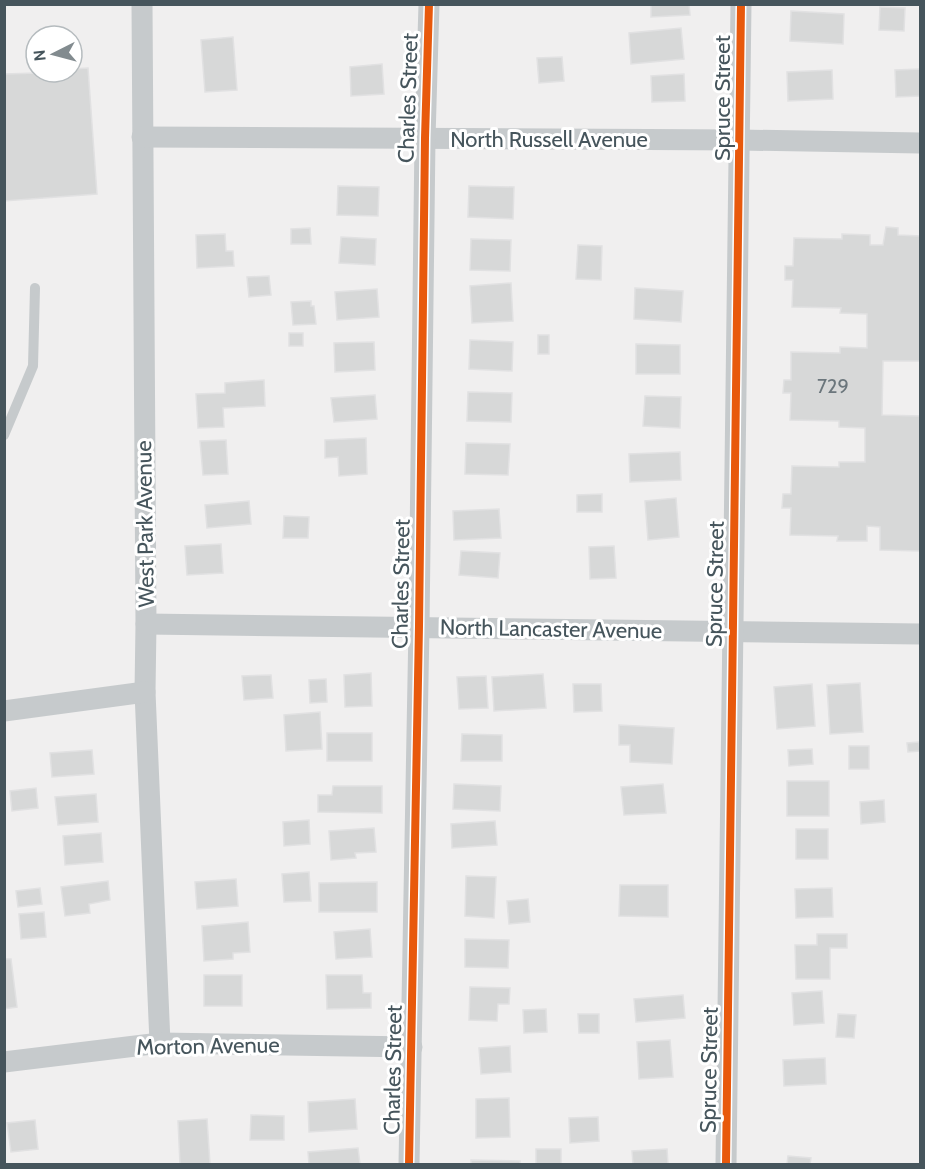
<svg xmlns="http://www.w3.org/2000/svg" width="925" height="1169" font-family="Cabin,sans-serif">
<rect width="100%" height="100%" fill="#f0efef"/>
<g fill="#d7d8d8" stroke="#e1e1e2" stroke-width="1.5">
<path d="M651,4H689L690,15L651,17Z"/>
<path d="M880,7L905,8L904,31L879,30Z"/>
<path d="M791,11L844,14L843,44L790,41Z"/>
<path d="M681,28L684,59L631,64L629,33Z"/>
<path d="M233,37L237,90L205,92L201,40Z"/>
<path d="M562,57L564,81L539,83L537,58Z"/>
<path d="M382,64L384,94L351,96L350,67Z"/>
<path d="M88,68L97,194L4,201V74L72,72V69Z"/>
<path d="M920,69V96L896,97L895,70Z"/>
<path d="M832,70L833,99L788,101L787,72Z"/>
<path d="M684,74L685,101L652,102L651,76Z"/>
<path d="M338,186L379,187L378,216L337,215Z"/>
<path d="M469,186L514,187L513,219L468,217Z"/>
<path d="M886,227L898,228V235L920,236V361H883L882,415L920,416V551L880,550V527L867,526V541H837L838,536L790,535L791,508H782L783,494H791L792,466L839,467V462H865V428L839,427V421L790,420L791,393H783L784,380H791V352L840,353V347L867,348V314L840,313L841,308L792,307L793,280H785V266H793L794,238L842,239V234L870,235V245H883Z"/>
<path d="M310,228L311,244H291V229Z"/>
<path d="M225,234L226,251H233L234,266L197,268L196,235Z"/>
<path d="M341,237L376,239L375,265L339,263Z"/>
<path d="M471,239L511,240L510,271L470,270Z"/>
<path d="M578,245L602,246L601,280L576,279Z"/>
<path d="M269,276L271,295L249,297L247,277Z"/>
<path d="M511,283L513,321L472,323L470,286Z"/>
<path d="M635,288L683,291L681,322L634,319Z"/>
<path d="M377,289L379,317L337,320L335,292Z"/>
<path d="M311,301V306H314L316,324L293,325L291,302Z"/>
<rect x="289" y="333" width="14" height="13"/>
<rect x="538" y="335" width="11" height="19"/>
<path d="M470,340L513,342L512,371L469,369Z"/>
<path d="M374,342L375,370L335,372L334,343Z"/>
<path d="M636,344L680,345V374H636Z"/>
<path d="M264,380L265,406L223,408L224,427L198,428L196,394L225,393V383Z"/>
<path d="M468,392L512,393L511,422L467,421Z"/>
<path d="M375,395L377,419L334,422L331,398Z"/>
<path d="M645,396L681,397L680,428L643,426Z"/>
<path d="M366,438L367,474L339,476L338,457L325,458V440Z"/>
<path d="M226,440L228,474L203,475L200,441Z"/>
<path d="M466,443L510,444L508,475L465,474Z"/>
<path d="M680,452L681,480L630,482L629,454Z"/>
<path d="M602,494V512H577V495Z"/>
<path d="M676,498L679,537L648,540L645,501Z"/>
<path d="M249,501L251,524L207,528L205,505Z"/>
<path d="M499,509L501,538L454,540L453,511Z"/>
<path d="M284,516L309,517L308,538H283Z"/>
<path d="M221,544L223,573L187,575L185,546Z"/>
<path d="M614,546L616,578L590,579L589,547Z"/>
<path d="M461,551L500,553L498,578L459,575Z"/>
<path d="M371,673L372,706L345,707L344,675Z"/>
<path d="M543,674L546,708L494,711L492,677Z"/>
<path d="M271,675L273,698L244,700L242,676Z"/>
<path d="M486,676L488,708L459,709L457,677Z"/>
<path d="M326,679L327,702L310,703L309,680Z"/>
<path d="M860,683L863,732L830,734L827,685Z"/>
<path d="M573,684H601L602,711L574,712Z"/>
<path d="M812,684L815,726L777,729L774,687Z"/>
<path d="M320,712L322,749L286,751L284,715Z"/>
<path d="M619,725L674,728L672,764L630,762V745H619Z"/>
<rect x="327" y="733" width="45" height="28"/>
<path d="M462,734L502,735V761H461Z"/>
<path d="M919,742L920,751L908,752L907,743Z"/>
<rect x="849" y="746" width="20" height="23"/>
<path d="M812,749L813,764L789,766L788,750Z"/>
<path d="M92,750L94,774L52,777L50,753Z"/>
<rect x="787" y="781" width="42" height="35"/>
<path d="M454,784L501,786L500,811L453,809Z"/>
<path d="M663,784L666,813L624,815L621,787Z"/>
<path d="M333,786H382V813L318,812V795H332Z"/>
<path d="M36,788L38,808L12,811L10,791Z"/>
<path d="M96,794L98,822L58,825L55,797Z"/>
<path d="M884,800L885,822L861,824L860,802Z"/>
<path d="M309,820L310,844L284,846L283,822Z"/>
<path d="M495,821L497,845L452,848L451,824Z"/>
<path d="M374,828L376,852L355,853L356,858L331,860L329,831Z"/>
<rect x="796" y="829" width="32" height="30"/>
<path d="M101,833L103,862L65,865L63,836Z"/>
<path d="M309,872L311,901L284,902L282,874Z"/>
<path d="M466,876L496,877L494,918L465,916Z"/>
<path d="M236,879L238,906L197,909L195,882Z"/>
<path d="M108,881L110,900L89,904L90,913L65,916L61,887Z"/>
<path d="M377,882V912H319V883Z"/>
<path d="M620,885H668V917L619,916Z"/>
<path d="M40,888L42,904L18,907L16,891Z"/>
<path d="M832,888L833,917L796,918L795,889Z"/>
<path d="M528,899L530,922L509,924L507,901Z"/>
<path d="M44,912L46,937L21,939L19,914Z"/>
<path d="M248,922L250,952L233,953V959L204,961L202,926Z"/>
<path d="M370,929L372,957L336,959L334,932Z"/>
<path d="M817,934H847V948H830V979H796L795,945H817Z"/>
<path d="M465,939L509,940L508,968L465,967Z"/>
<path d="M4,959H11L17,1007L4,1009Z"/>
<rect x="204" y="975" width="38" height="31"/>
<path d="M326,975H362L363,993H371V1008L327,1009Z"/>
<path d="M470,987L510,988L509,1004H498L497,1021L469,1020Z"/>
<path d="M822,991L824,1023L794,1025L792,993Z"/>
<path d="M683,995L685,1018L636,1022L634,999Z"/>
<path d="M546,1009L547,1032L524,1033L523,1010Z"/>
<path d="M578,1014H599V1033H579Z"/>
<path d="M838,1014L856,1015L854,1038L836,1037Z"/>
<path d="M670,1040L673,1077L639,1079L637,1042Z"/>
<path d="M510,1046L511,1072L481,1074L479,1048Z"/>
<path d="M825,1058L826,1084L784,1086L783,1060Z"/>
<path d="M509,1098L510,1137L476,1138V1099Z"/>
<path d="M355,1099L357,1129L309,1132L308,1102Z"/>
<path d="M251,1115L284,1116V1140H250Z"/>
<path d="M598,1117L599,1141L570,1143L569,1118Z"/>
<path d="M207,1119L210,1164H180L178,1121Z"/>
<path d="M35,1120L38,1149L11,1152L7,1123Z"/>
<path d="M358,1148L360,1164H309L308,1152Z"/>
<rect x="536" y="1149" width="25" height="15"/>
<path d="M667,1149L668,1164H633L632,1151Z"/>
<path d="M788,1156L811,1158L810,1164H787Z"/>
<path d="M471,1160L520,1161V1164H471Z"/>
</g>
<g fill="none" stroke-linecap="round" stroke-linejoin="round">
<path stroke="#c6cacc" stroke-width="10" d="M4,435L33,366L35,288"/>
<g stroke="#c6cacc" stroke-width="21">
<path d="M142,4L146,624L145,692L160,1043"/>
<path d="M142,137L740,140L920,143"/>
<path d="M146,624L920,634"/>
<path d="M4,711L145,692"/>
<path d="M4,1062L160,1043L412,1047"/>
<path d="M409,1164L419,626L425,138L429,4"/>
<path d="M726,1164L741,4"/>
</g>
<g stroke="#fff" stroke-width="11">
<g id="cycleway">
<path d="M409,1164L419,626L425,138L429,4"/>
<path d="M726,1164L741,4"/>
</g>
</g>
<use href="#cycleway" stroke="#e8590c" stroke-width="8"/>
</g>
<g text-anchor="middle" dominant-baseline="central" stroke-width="6" stroke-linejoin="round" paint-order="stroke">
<g font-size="20" fill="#6b767c">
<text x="833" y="386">729</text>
</g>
<g font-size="22" fill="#46555c" stroke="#fff">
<text transform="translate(408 98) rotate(-88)">Charles Street</text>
<text transform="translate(722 98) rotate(-90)">Spruce Street</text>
<text x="549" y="139">North Russell Avenue</text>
<text transform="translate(145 524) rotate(-91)">West Park Avenue</text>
<text transform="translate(401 584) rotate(-89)">Charles Street</text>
<text transform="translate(715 584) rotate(-89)">Spruce Street</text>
<text transform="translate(551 629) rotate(1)">North Lancaster Avenue</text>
<text transform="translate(208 1046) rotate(-1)">Morton Avenue</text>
<text transform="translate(393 1070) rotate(-89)">Charles Street</text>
<text transform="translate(709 1070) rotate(-89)">Spruce Street</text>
</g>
</g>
<rect width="925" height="1169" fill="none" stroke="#46555c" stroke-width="12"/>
<g transform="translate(54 54) rotate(264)"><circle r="28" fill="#ffffff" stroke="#b5bbbe" stroke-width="1.5"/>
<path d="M0-4.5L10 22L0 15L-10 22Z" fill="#828b8f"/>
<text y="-9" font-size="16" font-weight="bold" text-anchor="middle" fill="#46555c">N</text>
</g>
</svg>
